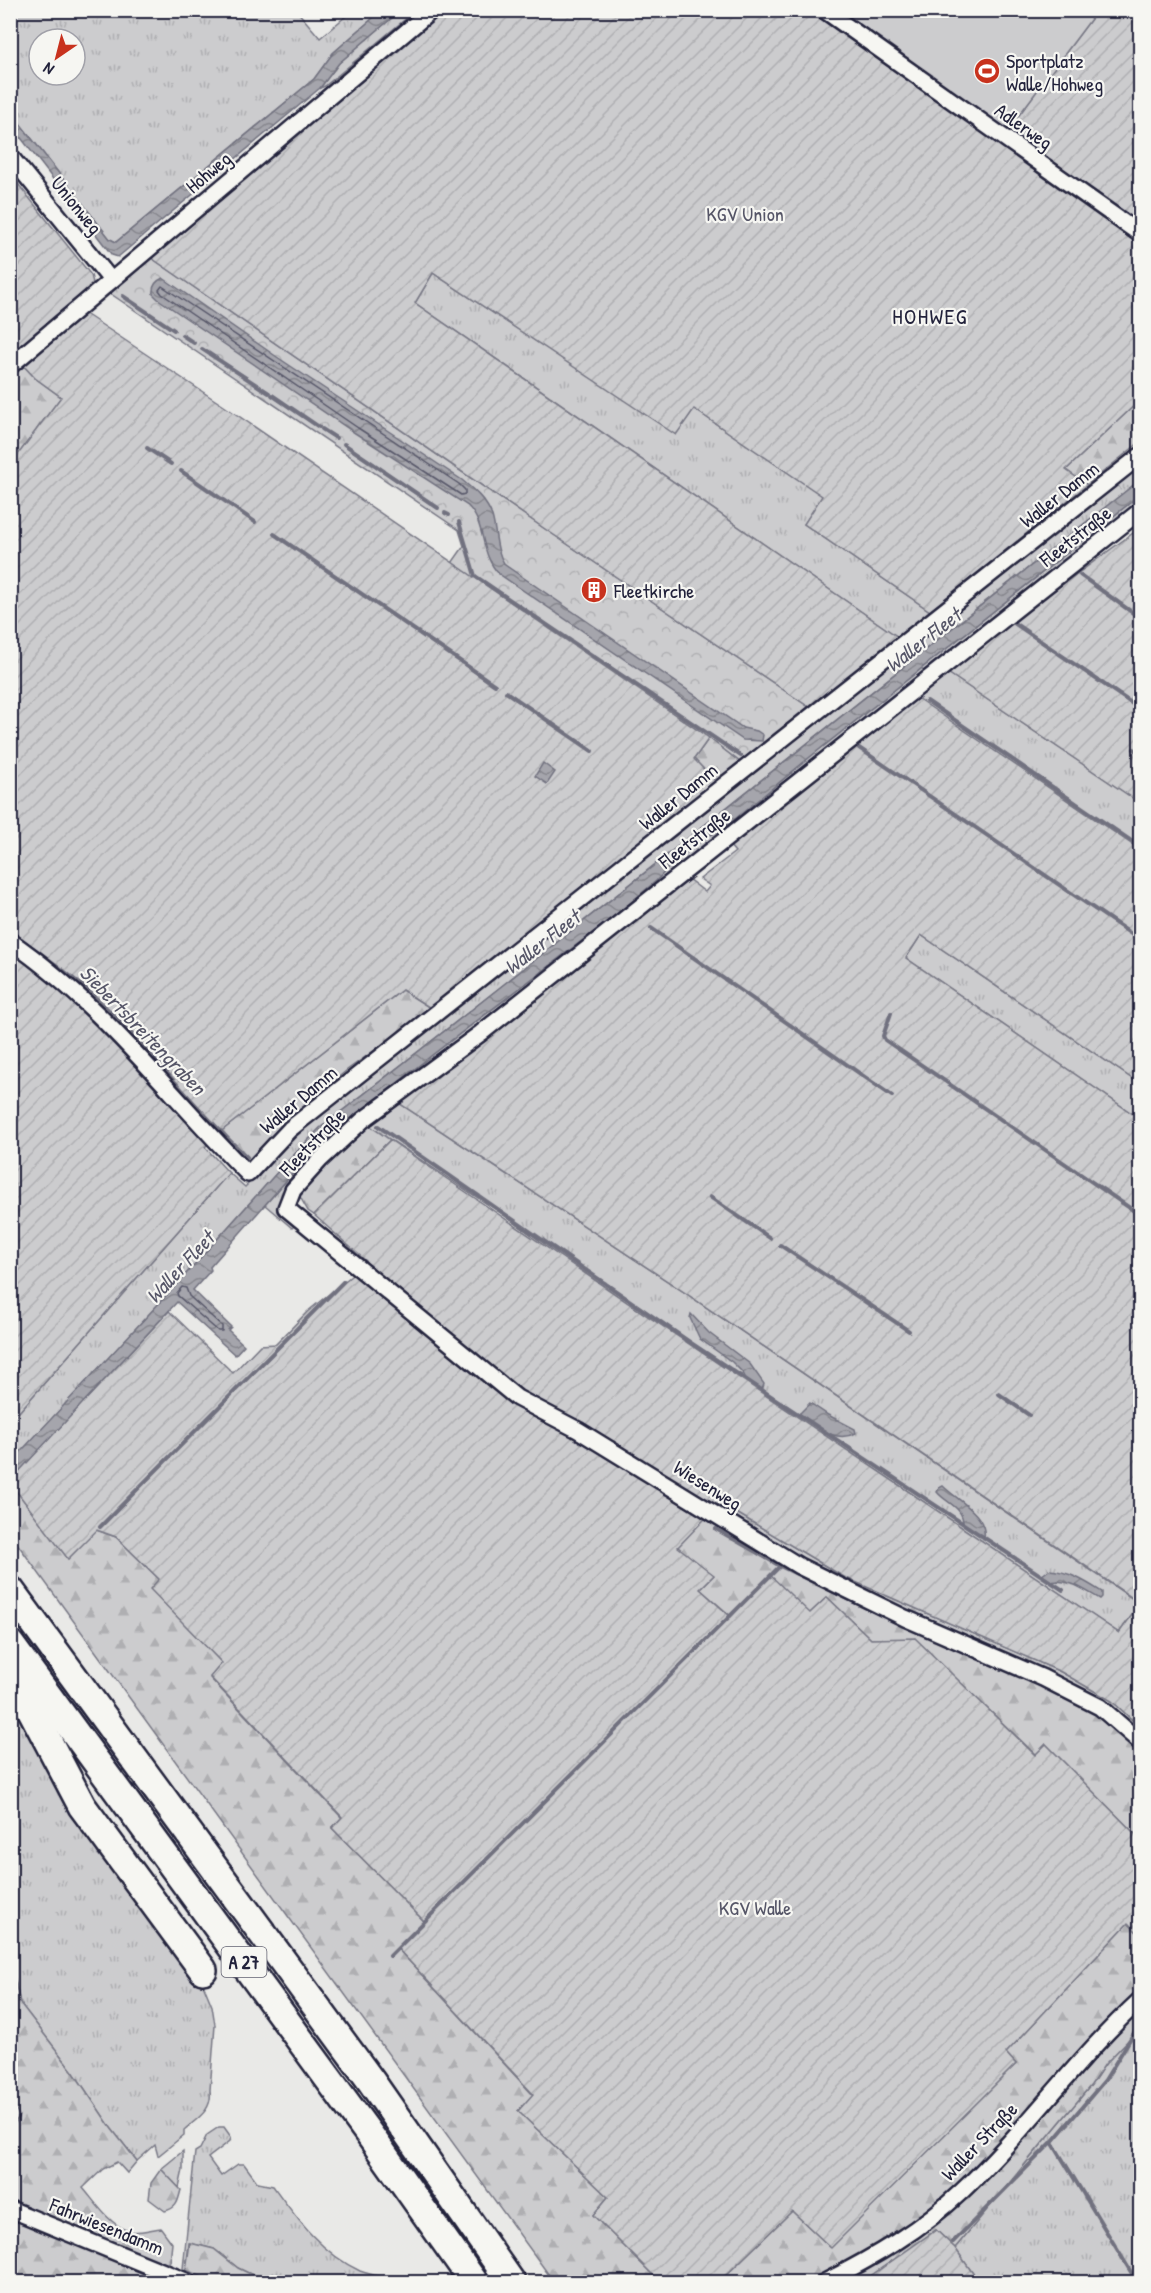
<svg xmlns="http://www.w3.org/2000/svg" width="1151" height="2293" font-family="'Patrick Hand',sans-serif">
<defs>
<pattern id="grass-tufts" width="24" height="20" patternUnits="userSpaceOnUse" patternTransform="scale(1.5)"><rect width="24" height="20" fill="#ccccce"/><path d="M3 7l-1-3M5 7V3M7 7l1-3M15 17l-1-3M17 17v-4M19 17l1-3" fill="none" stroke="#afafb2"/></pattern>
<pattern id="forest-firs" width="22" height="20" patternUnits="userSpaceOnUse" patternTransform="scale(1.5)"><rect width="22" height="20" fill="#ccccce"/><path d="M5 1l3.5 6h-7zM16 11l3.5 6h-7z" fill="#afafb2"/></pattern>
<pattern id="park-crowns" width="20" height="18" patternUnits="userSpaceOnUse" patternTransform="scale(1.5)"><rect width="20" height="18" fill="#ccccce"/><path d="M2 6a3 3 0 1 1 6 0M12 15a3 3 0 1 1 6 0" fill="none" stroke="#afafb2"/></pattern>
<pattern id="garden-furrows" width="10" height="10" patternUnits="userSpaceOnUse" patternTransform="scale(1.5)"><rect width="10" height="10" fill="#ccccce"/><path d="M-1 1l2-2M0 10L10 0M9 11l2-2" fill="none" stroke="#afafb2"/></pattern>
<pattern id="water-waves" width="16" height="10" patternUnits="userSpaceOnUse" patternTransform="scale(1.5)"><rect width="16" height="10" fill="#a5a5ac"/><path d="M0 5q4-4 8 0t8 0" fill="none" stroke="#86868d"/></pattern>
</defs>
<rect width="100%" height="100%" fill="#e9e9e7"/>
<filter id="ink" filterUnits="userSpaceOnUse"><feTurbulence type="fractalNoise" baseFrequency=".0167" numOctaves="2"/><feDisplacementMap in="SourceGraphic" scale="12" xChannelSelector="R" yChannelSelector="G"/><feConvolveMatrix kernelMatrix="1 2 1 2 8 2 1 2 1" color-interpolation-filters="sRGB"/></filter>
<g filter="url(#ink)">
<g fill="url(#grass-tufts)" stroke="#777784" stroke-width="1.5" fill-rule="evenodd">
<path d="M11,11H297L320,38L352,11H381L333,53L314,79L116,242L110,239L11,112ZM39,39H75V75H39Z"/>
<path d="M400,11H415L325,86L320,88L339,63Z"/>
<path d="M433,273L676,434L694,409L823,496L804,524L930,611L898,637L415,303Z"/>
<path d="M1140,463V480C866,694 596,915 320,1128L282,1167L177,1284L11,1463V1421L229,1173L245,1187L312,1121Z"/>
<path d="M1140,495V504L290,1186L297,1223L292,1228L265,1205L292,1174L331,1136L432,1055L617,914L656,881L672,864L702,840L729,824L810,757Z"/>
<path d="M948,673L1129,795L1140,780V850L1005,758L888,721Z"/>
<path d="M921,935L1140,1084V1119L906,958Z"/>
<path d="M396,1101L684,1292L1140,1604L1119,1633L631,1305L502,1214L367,1124Z"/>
<path d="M10,1690L102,1848L203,1984L212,2006L215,2025L210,2090C213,2110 198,2118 184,2130V2135L158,2156L155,2145L137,2161L111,2128L74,2073L20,2003L10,1959Z"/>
<path d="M1140,2028V2282H979L955,2248L1091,2085L1105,2064Z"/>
<path d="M219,2127H224L231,2137L230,2141L208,2158L221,2176L238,2164H244L258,2183L273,2186C297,2219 321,2253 360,2271C373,2276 388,2278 401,2282H267L238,2268L214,2249L189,2243L186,2270L183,2269L195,2152L200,2149L207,2135Z"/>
<path d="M183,2151V2170L179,2188L161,2169Z"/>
</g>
<g fill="url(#forest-firs)" stroke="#777784" stroke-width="1.5">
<path d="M23,365L35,378L61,397L17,456L11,451L10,376Z"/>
<path d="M1140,400V442L1087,485L1066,470Z"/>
<path d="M709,738L740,762L716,782L694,759Z"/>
<path d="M402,990L432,1009L347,1070L290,1118L248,1161L219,1133Z"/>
<path d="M367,1124L390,1140L314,1215L308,1211L299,1195L316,1173Z"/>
<path d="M11,1484L68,1558L96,1530L116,1537L159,1579L151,1589L222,1663L210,1678L342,1818L332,1828L424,1921L397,1948L533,2095L518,2111L608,2197L593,2215L660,2282H554L11,1535Z"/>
<path d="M720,1503L844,1577L1061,1672L1112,1701L1140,1727V1839L1046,1744L1036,1755L915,1639H871L827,1597L810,1613L732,1617L700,1589L714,1575L448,1716Z"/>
<path d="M1128,1923L1137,1932L1140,1929V2028L1105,2064L1091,2085L955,2248L936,2230L862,2282H719L792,2211L830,2247L1016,2064L1006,2053Z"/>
<path d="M10,1959L20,2003L74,2073L111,2128L137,2161L127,2173L117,2162L103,2169L83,2188C95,2202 109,2224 128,2231C136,2234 152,2229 161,2228L172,2243L170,2262L161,2265L11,2203V2130L19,2116L11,2099Z"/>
<path d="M161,2169L181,2190C178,2200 178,2208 165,2211L149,2199L151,2183Z"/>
<path d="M10,2216L166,2282H11Z"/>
<path d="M190,2243L214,2249L238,2268L267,2282H214L186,2270Z"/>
</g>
<path fill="url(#park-crowns)" stroke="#777784" stroke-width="1.5" d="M150,257L545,529L809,707L740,762L709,738L452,563L464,546L459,530L108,292Z"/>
<g fill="url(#garden-furrows)" stroke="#777784" stroke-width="1.5">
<path d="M444,11H810L1003,147L1007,131L1097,11H1140V400L1066,470L1087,485L930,611L804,524L822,496L694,409L676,435L433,273L415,303L898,637L809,707L545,529L150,257Z"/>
<path d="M10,174L91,275L93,283L90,289L11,355Z"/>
<path d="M84,313L224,406L709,738L694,759L716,782L432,1009L402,990L219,1133L205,1147L229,1173L11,1421V451L17,456L61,397L35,378L23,365Z"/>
<path d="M1140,528V803L948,673L1007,625Z"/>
<path d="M917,698L1140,850V1084L921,935L906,958L1140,1119V1603L684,1292L396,1101L511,1019L688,879L705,892L710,886L700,879L735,852L730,846Z"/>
<path d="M390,1140L631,1305L1119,1633L1140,1604V1727L1112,1701L1061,1672L844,1577L720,1503L678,1547L714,1575L700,1589L731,1617L770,1575L810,1613L827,1597L871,1639L915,1638L1035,1755L1046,1744L1140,1839V1929L1137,1932L1128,1923L1006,2053L1016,2064L831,2248L792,2211L719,2282H660L593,2215L608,2197L518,2111L533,2094L397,1948L424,1921L332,1828L342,1817L210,1677L222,1663L150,1589L159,1579L116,1537L97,1530L68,1559L11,1484L10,1480L169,1311L233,1373L260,1345L276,1344L307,1312L351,1276L366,1261L314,1215Z"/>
<path d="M936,2230L955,2248L979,2282H862Z"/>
</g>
<path fill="#ccccce" stroke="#777784" stroke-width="1.5" d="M835,11H1097L1007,131Z"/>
<g fill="url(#water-waves)" stroke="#71717f" stroke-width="1.5">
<path d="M381,11H400L339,63L320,88L118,257L112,255L11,125V112L110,239L116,242L314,79L333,53Z"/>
<path d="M163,278L277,357L462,480C474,490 487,501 492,516C497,533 495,550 505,565L743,728L757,731L763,735L762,741L743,740L499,574C479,553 487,526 468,506L355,433L158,299L153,294C152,286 156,281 163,278Z"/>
<path d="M1140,480V495L810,757L729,824L702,840L672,864L656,881L617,914L432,1055L331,1136L292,1174L210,1267L211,1270L193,1290L231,1327L228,1330L244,1345L235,1355L177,1302L11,1480L10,1463L177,1284L282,1167L320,1128C596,915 866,694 1140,480Z"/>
<path d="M543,763L555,772L547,784L535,776Z"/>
<path d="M691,1314L709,1333L750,1364L764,1384L762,1390L746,1379L743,1373L732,1362L700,1339L690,1318Z"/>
<path d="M810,1403L828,1415L855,1429L856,1433C834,1444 818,1426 799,1414Z"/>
<path d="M943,1486C957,1500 988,1515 984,1538L963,1523C963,1507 946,1503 937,1492L939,1488Z"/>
<path d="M1049,1570C1069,1571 1086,1582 1102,1592V1597L1100,1599C1084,1590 1069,1578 1050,1582L1041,1576Z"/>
</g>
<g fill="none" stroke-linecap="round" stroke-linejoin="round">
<g stroke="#565668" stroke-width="1.5">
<path d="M162,286L459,484L465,490V494L461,495L358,428L162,294L159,290Z"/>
<path d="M182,1287L186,1288L189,1296L222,1326V1331H218L178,1296L177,1293Z"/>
</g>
<g stroke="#71717f" stroke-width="4">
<path d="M123,296L174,330"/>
<path d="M182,335L194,343"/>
<path d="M202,349L269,393"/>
<path d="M272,395L319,427"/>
<path d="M322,429L336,438"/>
<path d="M344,444L438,508"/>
<path d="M147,448L171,464"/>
<path d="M181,471L255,522"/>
<path d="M445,513L449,515"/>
<path d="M459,522L475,576L741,756"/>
<path d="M274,534L495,685"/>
<path d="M1080,575L1140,618"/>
<path d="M1014,623L1140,709"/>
<path d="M506,692L592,751"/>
<path d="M927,701L1140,847"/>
<path d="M859,748L1140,940"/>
<path d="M1134,749L1140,753"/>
<path d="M651,928L892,1096"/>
<path d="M10,932C51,960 90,989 124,1026C166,1070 202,1116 247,1157"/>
<path d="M891,1013L883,1036L885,1040L1140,1215"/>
<path d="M378,1126L691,1343L1063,1590"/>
<path d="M710,1197L770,1238"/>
<path d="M780,1245L909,1331"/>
<path d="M999,1394L1029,1415"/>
<path d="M100,1527L344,1281"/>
<path d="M716,1529L780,1566L883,1616"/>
<path d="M390,1956L780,1566"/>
<path d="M1052,2142L1137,2282"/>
<path d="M953,2242L1052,2142L1105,2080L1140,2023"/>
</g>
<g stroke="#22223b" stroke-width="20">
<g id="minor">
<path d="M824,10L1140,234"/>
<path d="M10,156L111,280"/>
<path d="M10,366L432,10"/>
<path d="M1140,511L481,1033L363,1120L320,1160L293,1190L286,1208L517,1398L578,1430L799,1566L905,1618L1043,1678L1100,1707L1140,1742"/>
<path d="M10,941C103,1005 169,1095 248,1174L290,1129L1140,456"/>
<path d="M10,2209L188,2282"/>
<path d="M825,2282C874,2257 921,2230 962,2191C1025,2132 1076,2059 1140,2000"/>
</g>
</g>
<g stroke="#22223b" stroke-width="32">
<g id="motorway">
<path d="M10,1590L371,2081L511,2282"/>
<path d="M10,1644L369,2134L474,2282"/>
<path d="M10,1662L19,1686L82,1806L203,1970"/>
</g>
</g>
<use href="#minor" stroke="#f6f6f2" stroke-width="15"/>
<use href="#motorway" stroke="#f6f6f2" stroke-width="27"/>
</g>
</g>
<defs>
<g id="stadium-disc" transform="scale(1.35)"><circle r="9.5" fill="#c8321e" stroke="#f6f6f2"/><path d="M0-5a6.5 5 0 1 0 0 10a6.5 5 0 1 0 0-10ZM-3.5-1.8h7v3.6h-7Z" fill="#fff"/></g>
<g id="building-disc" transform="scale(1.35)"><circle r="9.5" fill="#c8321e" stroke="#f6f6f2"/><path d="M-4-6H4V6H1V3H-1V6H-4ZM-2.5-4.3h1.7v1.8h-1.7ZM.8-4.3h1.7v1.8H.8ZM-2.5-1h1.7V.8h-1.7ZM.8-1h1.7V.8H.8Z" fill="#fff"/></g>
</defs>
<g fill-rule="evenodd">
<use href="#stadium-disc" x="987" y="71"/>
<use href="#building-disc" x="594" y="590"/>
</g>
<g text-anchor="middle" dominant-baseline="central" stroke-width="4.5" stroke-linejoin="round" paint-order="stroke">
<rect fill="#f6f6f2" stroke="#626272" stroke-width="1.5" x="221.5" y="1947" width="45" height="30" rx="4.5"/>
<g font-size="18" font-weight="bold" fill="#22223b">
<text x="244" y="1962">A 27</text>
</g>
<g font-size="20" fill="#22223b" stroke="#f6f6f2" text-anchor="start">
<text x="1006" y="60">Sportplatz<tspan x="1006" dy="23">Walle/Hohweg</tspan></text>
<text x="614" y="590">Fleetkirche</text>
</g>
<g font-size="20" fill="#22223b" stroke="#f6f6f2">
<text transform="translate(1024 126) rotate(35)">Adlerweg</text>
<text transform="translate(208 172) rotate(-40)">Hohweg</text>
<text transform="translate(77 205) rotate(51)">Unionweg</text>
<text transform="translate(1059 494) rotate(-38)">Waller Damm</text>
<text transform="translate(1075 536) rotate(-38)">Fleetstraße</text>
<text transform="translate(678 796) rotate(-39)">Waller Damm</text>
<text transform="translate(694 838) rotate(-38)">Fleetstraße</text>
<text transform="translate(298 1099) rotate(-40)">Waller Damm</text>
<text transform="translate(312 1142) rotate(-46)">Fleetstraße</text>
<text transform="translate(708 1485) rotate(32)">Wiesenweg</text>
<text transform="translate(979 2141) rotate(-46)">Waller Straße</text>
<text transform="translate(107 2226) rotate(22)">Fahrwiesendamm</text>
</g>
<g font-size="20" fill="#555567" stroke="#f6f6f2">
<text x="745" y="213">KGV Union</text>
<text x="755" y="1907">KGV Walle</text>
</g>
<g font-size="21" font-style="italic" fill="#565668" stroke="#f6f6f2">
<text transform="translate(923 640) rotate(-38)">Waller Fleet</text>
<text transform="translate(542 942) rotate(-38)">Waller Fleet</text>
<text transform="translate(143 1030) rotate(46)">Siebertsbreitengraben</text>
<text transform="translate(180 1267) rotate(-47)">Waller Fleet</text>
</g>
<g font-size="22" letter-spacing="1.5" fill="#22223b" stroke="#f6f6f2">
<text x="930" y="316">HOHWEG</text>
</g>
</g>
<rect width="1151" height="2293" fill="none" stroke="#f6f6f2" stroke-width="36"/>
<rect x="18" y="18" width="1115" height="2257" fill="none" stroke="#22223b" stroke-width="2" filter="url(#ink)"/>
<g transform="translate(57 57) rotate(215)"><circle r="28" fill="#f6f6f2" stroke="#a1a1a9" stroke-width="1.5"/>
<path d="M0-4.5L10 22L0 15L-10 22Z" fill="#c8321e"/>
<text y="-9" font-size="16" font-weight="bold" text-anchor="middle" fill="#22223b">N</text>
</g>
</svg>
